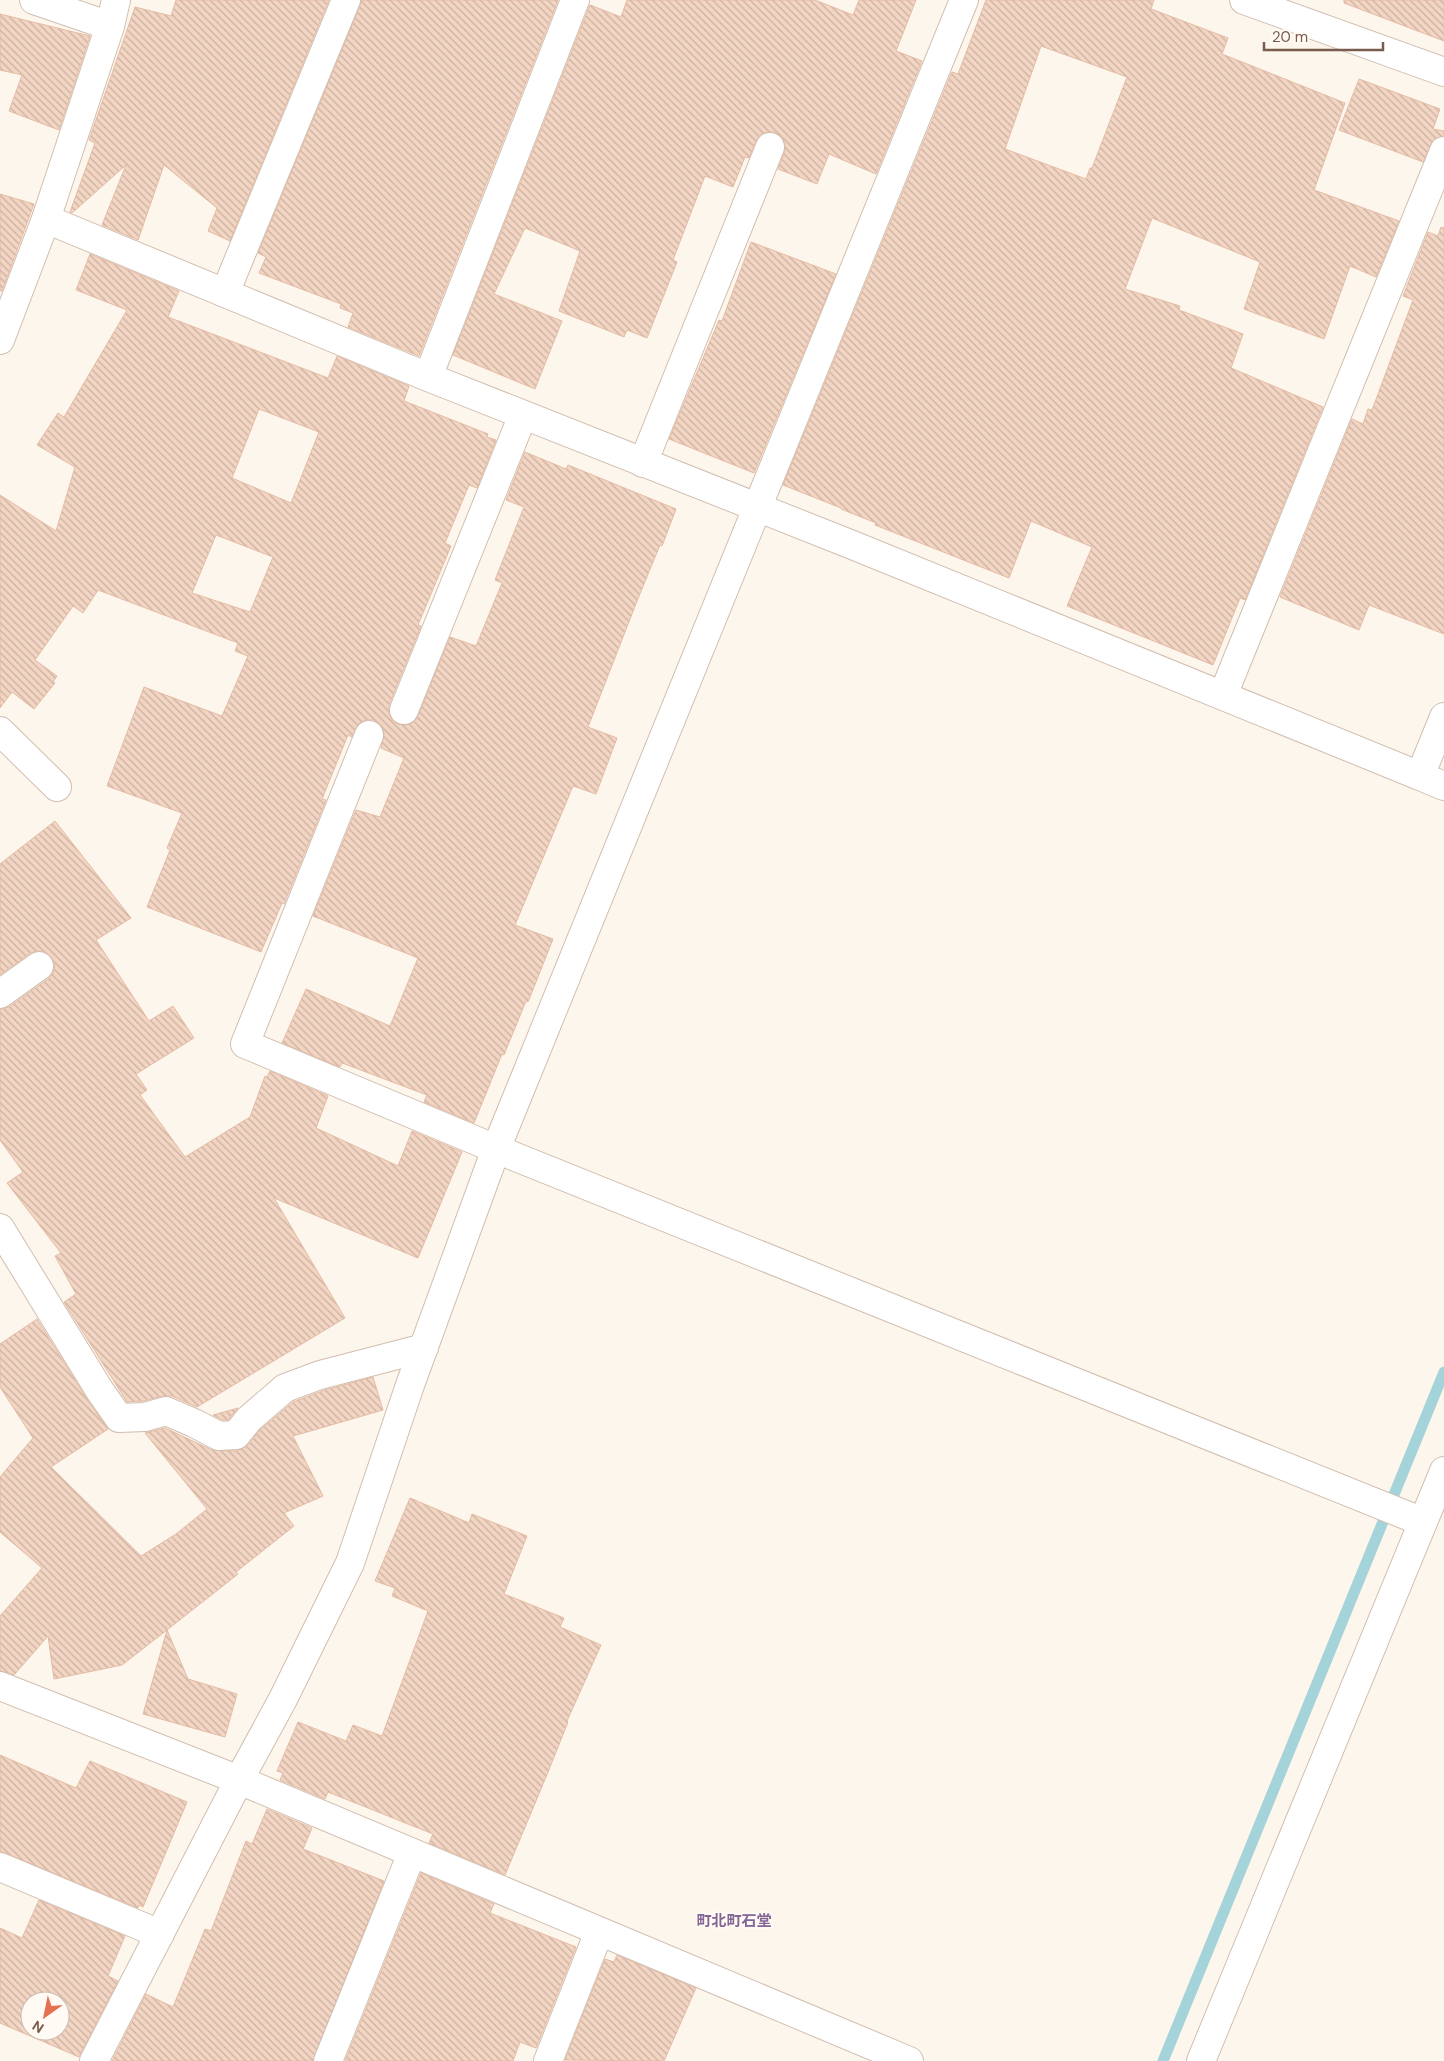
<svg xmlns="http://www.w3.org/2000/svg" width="1444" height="2061" font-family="'DM Sans','Noto Sans JP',sans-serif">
<defs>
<pattern id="building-back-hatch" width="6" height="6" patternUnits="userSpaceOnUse" patternTransform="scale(1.25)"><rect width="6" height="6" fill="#f3d5c3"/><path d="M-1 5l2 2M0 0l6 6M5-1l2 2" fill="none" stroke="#cab0a1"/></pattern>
</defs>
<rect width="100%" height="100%" fill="#fdf6ec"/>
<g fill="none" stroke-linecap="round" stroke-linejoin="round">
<path stroke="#a5d3da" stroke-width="11" d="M1163,2061L1444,1372"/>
</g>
<g fill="url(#building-back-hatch)" stroke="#e6bba3" fill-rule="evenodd">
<path d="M176,0H329L230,241L208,231L217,208L164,165L138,240L102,225L126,165L72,213L70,212L95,143L89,140L135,7L171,16Z"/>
<path d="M361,0H558L419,356L348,327L353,313L340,308L341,304L259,273L266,257L258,253L360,6Z"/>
<path d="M627,0H815L853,15L859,0H916L896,51L922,61L876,174L829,154L817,184L778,169L784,153L785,144L782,137L775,132H768L761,134L756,141L749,158L745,157L733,187L705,176L673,260L677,262L647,338L627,330L624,337L559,311L580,251L525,228L494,294L562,321L535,389L453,355L590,5L621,17Z"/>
<path d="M986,0H1154L1151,9L1228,38L1222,54L1345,103L1314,190L1399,221L1376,277L1350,266L1324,339L1244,309L1260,262L1152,218L1125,289L1180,306L1179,310L1243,334L1231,368L1323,407L1245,600L1240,598L1213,665L1067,606L1092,547L1031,521L1009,578L875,525L876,523L841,509V508L783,485L952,72L958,74ZM1041,46L1127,77L1092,168H1090L1086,179L1005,149Z"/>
<path d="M1344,0H1444V41L1344,3Z"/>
<path d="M0,14L90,36L59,130L9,111L22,75L0,70Z"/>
<path d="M1359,79L1440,109L1433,129L1444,131V136L1434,139L1423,162L1339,130Z"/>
<path d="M0,194L34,204L2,291H0Z"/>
<path d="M1441,227L1444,228V634L1369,605L1359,630L1280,597L1352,419L1363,424L1368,409L1372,410L1413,300L1403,296L1428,232L1438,236Z"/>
<path d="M751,242L836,274L754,473L669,439L719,320L722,321Z"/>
<path d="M90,254L179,291L168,317L328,378L337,356L409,386L404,401L488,434L487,437L496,440L477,488L469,485L445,543L451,546L418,625L421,626L389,705V713L392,720L398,724L407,725L414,722L418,716L450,637L476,646L502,583L495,580L524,507L506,500L525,452L566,469L568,465L676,509L662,546L660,545L637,601L588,727L617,738L596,794L573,786L515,925L553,939L528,1002L526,1001L504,1055L502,1054L474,1123L424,1102L427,1095L342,1063L340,1067L282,1043L306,989L390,1026L418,958L313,916L356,810L380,817L404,758L381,748L384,733L381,725L374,720H366L359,723L352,737L348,735L322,799L326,800L284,904L282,903L261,952L147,907L170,850L167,848L182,813L107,786L144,687L222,716L248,656L235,651L238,643L98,590L83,613L73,606L35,660L57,676L53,682L55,683L34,709L12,692L0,708V495L56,531L75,467L37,445L58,413L64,417L127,310L76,290ZM259,409L319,432L291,503L232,478ZM216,535L273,557L250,612L192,593Z"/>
<path d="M55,821L131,918L96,940L149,1021L173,1006L194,1038L136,1074L147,1090L140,1095L185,1157L250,1117L265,1076L267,1077L270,1071L328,1096L316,1128L398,1166L412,1131L462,1152L418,1258L274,1198L345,1318L197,1407L172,1396H162L143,1401L127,1402L64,1302L76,1294L55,1256L61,1253L7,1183L23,1172L0,1140V1009L9,1007L48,979L53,973L55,965L51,957L45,952L37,951L30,953L0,975V864Z"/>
<path d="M37,1319L87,1399L108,1429L51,1467L141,1556L176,1534L207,1509L145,1433L165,1428L212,1450L237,1451L248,1445L260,1430L293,1402L325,1390L373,1377L383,1410L293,1436L323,1496L284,1513L294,1526L236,1572L238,1574L167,1630L188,1679L237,1694L225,1737L143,1714L167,1630L122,1665L54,1679L48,1636L14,1675L0,1671V1616L42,1568L0,1532V1477L33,1438L0,1387V1344Z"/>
<path d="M238,1408L228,1420H222L213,1415Z"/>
<path d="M410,1498L469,1523L472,1514L527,1536L504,1594L564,1618L560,1627L601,1645L567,1721L568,1722L546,1777L505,1875L429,1843L433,1834L328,1792L325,1799L280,1780L283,1773L277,1771L298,1722L346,1741L353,1725L382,1736L428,1611L392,1596L395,1588L375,1581Z"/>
<path d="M0,1755L76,1788L90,1761L187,1802L143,1907L139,1905L138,1908L0,1851Z"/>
<path d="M267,1809L312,1828L303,1849L384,1881L313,2061H112L146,1994L173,2007L205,1929L211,1931L246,1841L252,1844Z"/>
<path d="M421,1873L494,1904L490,1913L576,1947L536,2048L520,2042L513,2061H345Z"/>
<path d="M39,1900L125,1936L108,1976L118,1981L79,2057L0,2023V1928L22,1938ZM30,2001H60V2031H30Z"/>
<path d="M617,1955L696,1988L664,2061L565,2060L605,1959L614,1962Z"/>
</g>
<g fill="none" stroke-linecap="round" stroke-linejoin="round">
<g stroke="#d1beb0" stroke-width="30">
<g id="minor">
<path d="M34,0L110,26"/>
<path d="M1244,0L1444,72"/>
<path d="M46,219L428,377L850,544L1420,776L1444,717"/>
<path d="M225,293L346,0"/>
<path d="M0,340L46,219L110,26L116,0"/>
<path d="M428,377L575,0"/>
<path d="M643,463L770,147"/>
<path d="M1223,695L1444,151"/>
<path d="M404,710L523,415"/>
<path d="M0,731L57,787"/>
<path d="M369,735L245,1044L496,1149L1423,1522"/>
<path d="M1420,776L1444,786"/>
<path d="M0,994L39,966"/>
<path d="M0,1228L100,1391L119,1418L145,1417L166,1411L194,1423L219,1436L236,1435L249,1419L285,1388L320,1375L424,1348"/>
<path d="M0,1686L239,1780L909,2061"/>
<path d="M0,1867L160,1934"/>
<path d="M94,2061L239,1780L283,1699L350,1563L410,1385L496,1149L964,0"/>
<path d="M328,2061L412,1853"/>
<path d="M548,2061L599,1932"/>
<path d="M1201,2061L1444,1471"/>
</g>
</g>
<use href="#minor" stroke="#fff" stroke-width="28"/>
</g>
<g text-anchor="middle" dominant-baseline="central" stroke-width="4" stroke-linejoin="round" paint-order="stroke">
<g font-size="15" font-weight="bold" fill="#846695" stroke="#fffaf3">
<text x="734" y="1921">町北町石堂</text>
</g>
</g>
<g transform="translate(45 2016) rotate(213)"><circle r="24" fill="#fffaf3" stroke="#cabbb1"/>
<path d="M0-4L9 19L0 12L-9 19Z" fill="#e76f51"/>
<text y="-8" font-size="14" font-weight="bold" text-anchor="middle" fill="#7a5c4d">N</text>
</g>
<path d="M1264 42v8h119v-8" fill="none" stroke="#7a5c4d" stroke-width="2.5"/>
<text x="1272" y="42" font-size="15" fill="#7a5c4d" stroke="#fffaf3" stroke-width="4" paint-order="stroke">20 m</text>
</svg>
